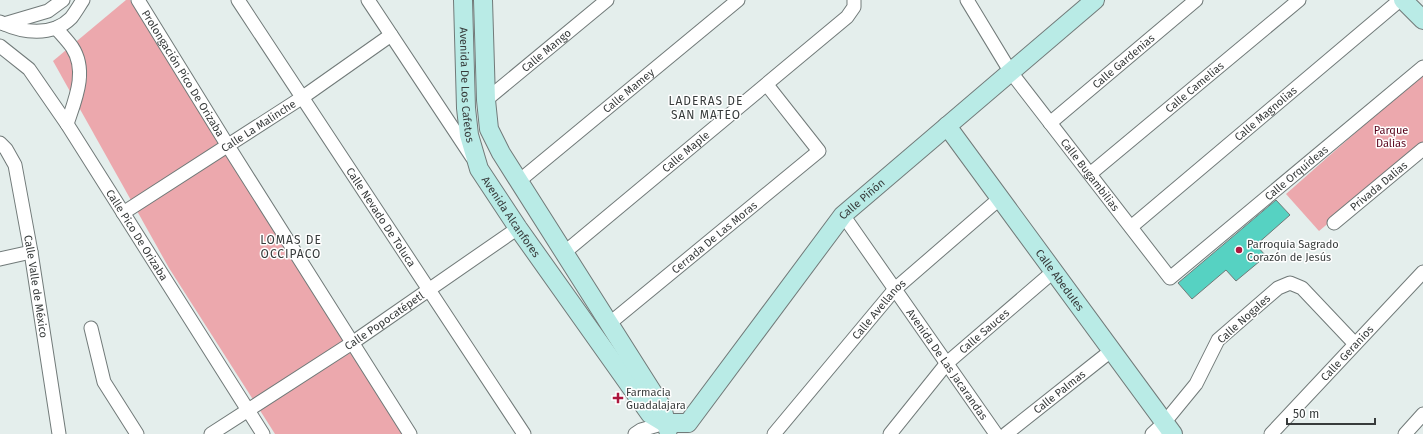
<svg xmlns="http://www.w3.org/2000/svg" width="1423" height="434" font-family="'Fira Sans',sans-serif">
<rect width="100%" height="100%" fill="#e4eeec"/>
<g fill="#eca8ad">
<path d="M126,0H130L405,434H275L169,268L53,61Z"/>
<path d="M1423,73V144L1319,231L1286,194Z"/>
</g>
<path fill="#56d2c2" stroke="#717a78" d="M1276,200L1290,215L1256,245L1266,256L1236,281L1226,270L1192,299L1178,283Z"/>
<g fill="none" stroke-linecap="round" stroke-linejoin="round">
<g stroke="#717a79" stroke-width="15">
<g id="street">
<path id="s1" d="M138,0L228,146L410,434"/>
<path id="s2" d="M238,0L524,434"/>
<path d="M368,0L472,157"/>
<path id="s3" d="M967,0L1010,71L1170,278L1423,67"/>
<path d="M0,22C22,33 52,37 71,18C75,13 79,6 83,0"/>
<path d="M4,24L48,11L63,0"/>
<path d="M56,28C61,34 67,40 72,47C88,71 75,100 67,124"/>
<path id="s4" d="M0,46L29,69L67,124L263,434"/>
<path id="s5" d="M486,100L607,0"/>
<path id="s6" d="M1050,123L1196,0"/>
<path id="s7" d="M0,143L6,149L15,165L31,252L59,434"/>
<path id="s8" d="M1090,174L1299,0"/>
<path id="s9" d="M519,181L738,0"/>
<path id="s10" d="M123,213L303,97L391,35"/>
<path id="s11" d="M843,215L996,434"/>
<path id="s12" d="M1334,223L1423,149"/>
<path id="s13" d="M1131,227L1400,0"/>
<path id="s14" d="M565,252L847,17L854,7V0"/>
<path d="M0,259L31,252"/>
<path id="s15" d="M610,323L819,151L767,85"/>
<path d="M91,328L104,382L137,434"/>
<path id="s16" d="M211,434L352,343L518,228"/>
<path d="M635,434L641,430L665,423"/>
<path id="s17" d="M774,434L895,289L999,199"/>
<path id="s18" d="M890,434L947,363L1054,271"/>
<path id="s19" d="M1006,434L1112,350"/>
<path d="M1152,434L1164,423L1196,384L1218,340L1278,288L1290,283L1302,288L1355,344"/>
<path id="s20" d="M1271,434L1423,272"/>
<path d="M1405,434L1423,414"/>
</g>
</g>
<g stroke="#717a79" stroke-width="20">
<g id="secondary">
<path id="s21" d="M463,0L466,108L469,135L479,169L518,228L650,414L665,423"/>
<path d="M483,0L486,100L489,129L501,153L662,407L668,430"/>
<path d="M1403,0L1423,20"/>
<path id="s22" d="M947,126L1173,434"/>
<path id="s23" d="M665,423H688L843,215L1095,0"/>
</g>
</g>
<use href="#street" stroke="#fff" stroke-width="13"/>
<use href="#secondary" stroke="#b9ebe6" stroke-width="18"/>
</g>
<g fill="#ac173e" stroke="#fff" stroke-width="1.5">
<circle cx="1239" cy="250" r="4"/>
<path d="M616 392h4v4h4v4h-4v4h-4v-4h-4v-4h4z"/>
</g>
<g text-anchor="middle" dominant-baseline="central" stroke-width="3" stroke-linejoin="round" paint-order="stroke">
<g font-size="11" fill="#373b3b" stroke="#fff">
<text stroke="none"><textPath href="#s5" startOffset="78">Calle Mango</textPath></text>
<text stroke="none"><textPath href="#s6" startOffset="96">Calle Gardenias</textPath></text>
<text stroke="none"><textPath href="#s1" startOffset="86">Prolongación Pico De Orizaba</textPath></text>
<text stroke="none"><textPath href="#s21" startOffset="85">Avenida De Los Cafetos</textPath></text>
<text stroke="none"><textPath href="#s8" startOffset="136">Calle Camelias</textPath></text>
<text stroke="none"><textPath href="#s9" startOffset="142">Calle Mamey</textPath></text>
<text stroke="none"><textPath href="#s13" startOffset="176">Calle Magnolias</textPath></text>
<text stroke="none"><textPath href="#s10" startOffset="161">Calle La Malinche</textPath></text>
<text stroke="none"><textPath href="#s14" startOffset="157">Calle Maple</textPath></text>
<text stroke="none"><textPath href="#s3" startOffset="509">Calle Orquídeas</textPath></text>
<text stroke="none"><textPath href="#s3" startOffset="214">Calle Bugambilias</textPath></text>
<text stroke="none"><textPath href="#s12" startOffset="58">Privada Dalias</textPath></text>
<text stroke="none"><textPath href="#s23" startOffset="307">Calle Piñón</textPath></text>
<text stroke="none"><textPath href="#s21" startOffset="228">Avenida Alcanfores</textPath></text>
<text stroke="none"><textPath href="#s2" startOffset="260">Calle Nevado De Toluca</textPath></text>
<text stroke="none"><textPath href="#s4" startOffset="235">Calle Pico De Orizaba</textPath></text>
<text stroke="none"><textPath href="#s15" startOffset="135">Cerrada De Las Moras</textPath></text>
<text stroke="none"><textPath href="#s22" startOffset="191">Calle Abedules</textPath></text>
<text stroke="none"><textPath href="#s7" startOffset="150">Calle Valle de México</textPath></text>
<text stroke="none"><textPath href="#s17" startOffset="163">Calle Avellanos</textPath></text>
<text transform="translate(1244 319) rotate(-42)">Calle Nogales</text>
<text stroke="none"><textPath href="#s16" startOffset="207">Calle Popocatépetl</textPath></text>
<text stroke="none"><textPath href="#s18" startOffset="140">Calle Sauces</textPath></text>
<text stroke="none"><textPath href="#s20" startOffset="111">Calle Geranios</textPath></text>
<text stroke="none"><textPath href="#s11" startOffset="182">Avenida De Las Jacarandas</textPath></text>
<text stroke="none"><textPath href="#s19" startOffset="68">Calle Palmas</textPath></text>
</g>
<g font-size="11" fill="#58031a" stroke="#fff">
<text x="1391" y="130">Parque<tspan x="1391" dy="13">Dalias</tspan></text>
</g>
<g font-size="11" fill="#373b3b" stroke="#fff" text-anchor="start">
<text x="1247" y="244">Parroquia Sagrado<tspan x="1247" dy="13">Corazón de Jesús</tspan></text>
<text x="626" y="392">Farmacia<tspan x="626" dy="13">Guadalajara</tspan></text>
</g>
<g font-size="12" letter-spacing="1" fill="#373b3b" stroke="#fff">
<text x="706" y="101">LADERAS DE<tspan x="706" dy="14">SAN MATEO</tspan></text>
<text x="291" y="240">LOMAS DE<tspan x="291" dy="14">OCCIPACO</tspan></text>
</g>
</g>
<path d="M1287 418v6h88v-6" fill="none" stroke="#373b3b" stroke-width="2"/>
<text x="1293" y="418" font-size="12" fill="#373b3b" stroke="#ffffff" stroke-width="3" paint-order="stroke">50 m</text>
</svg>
